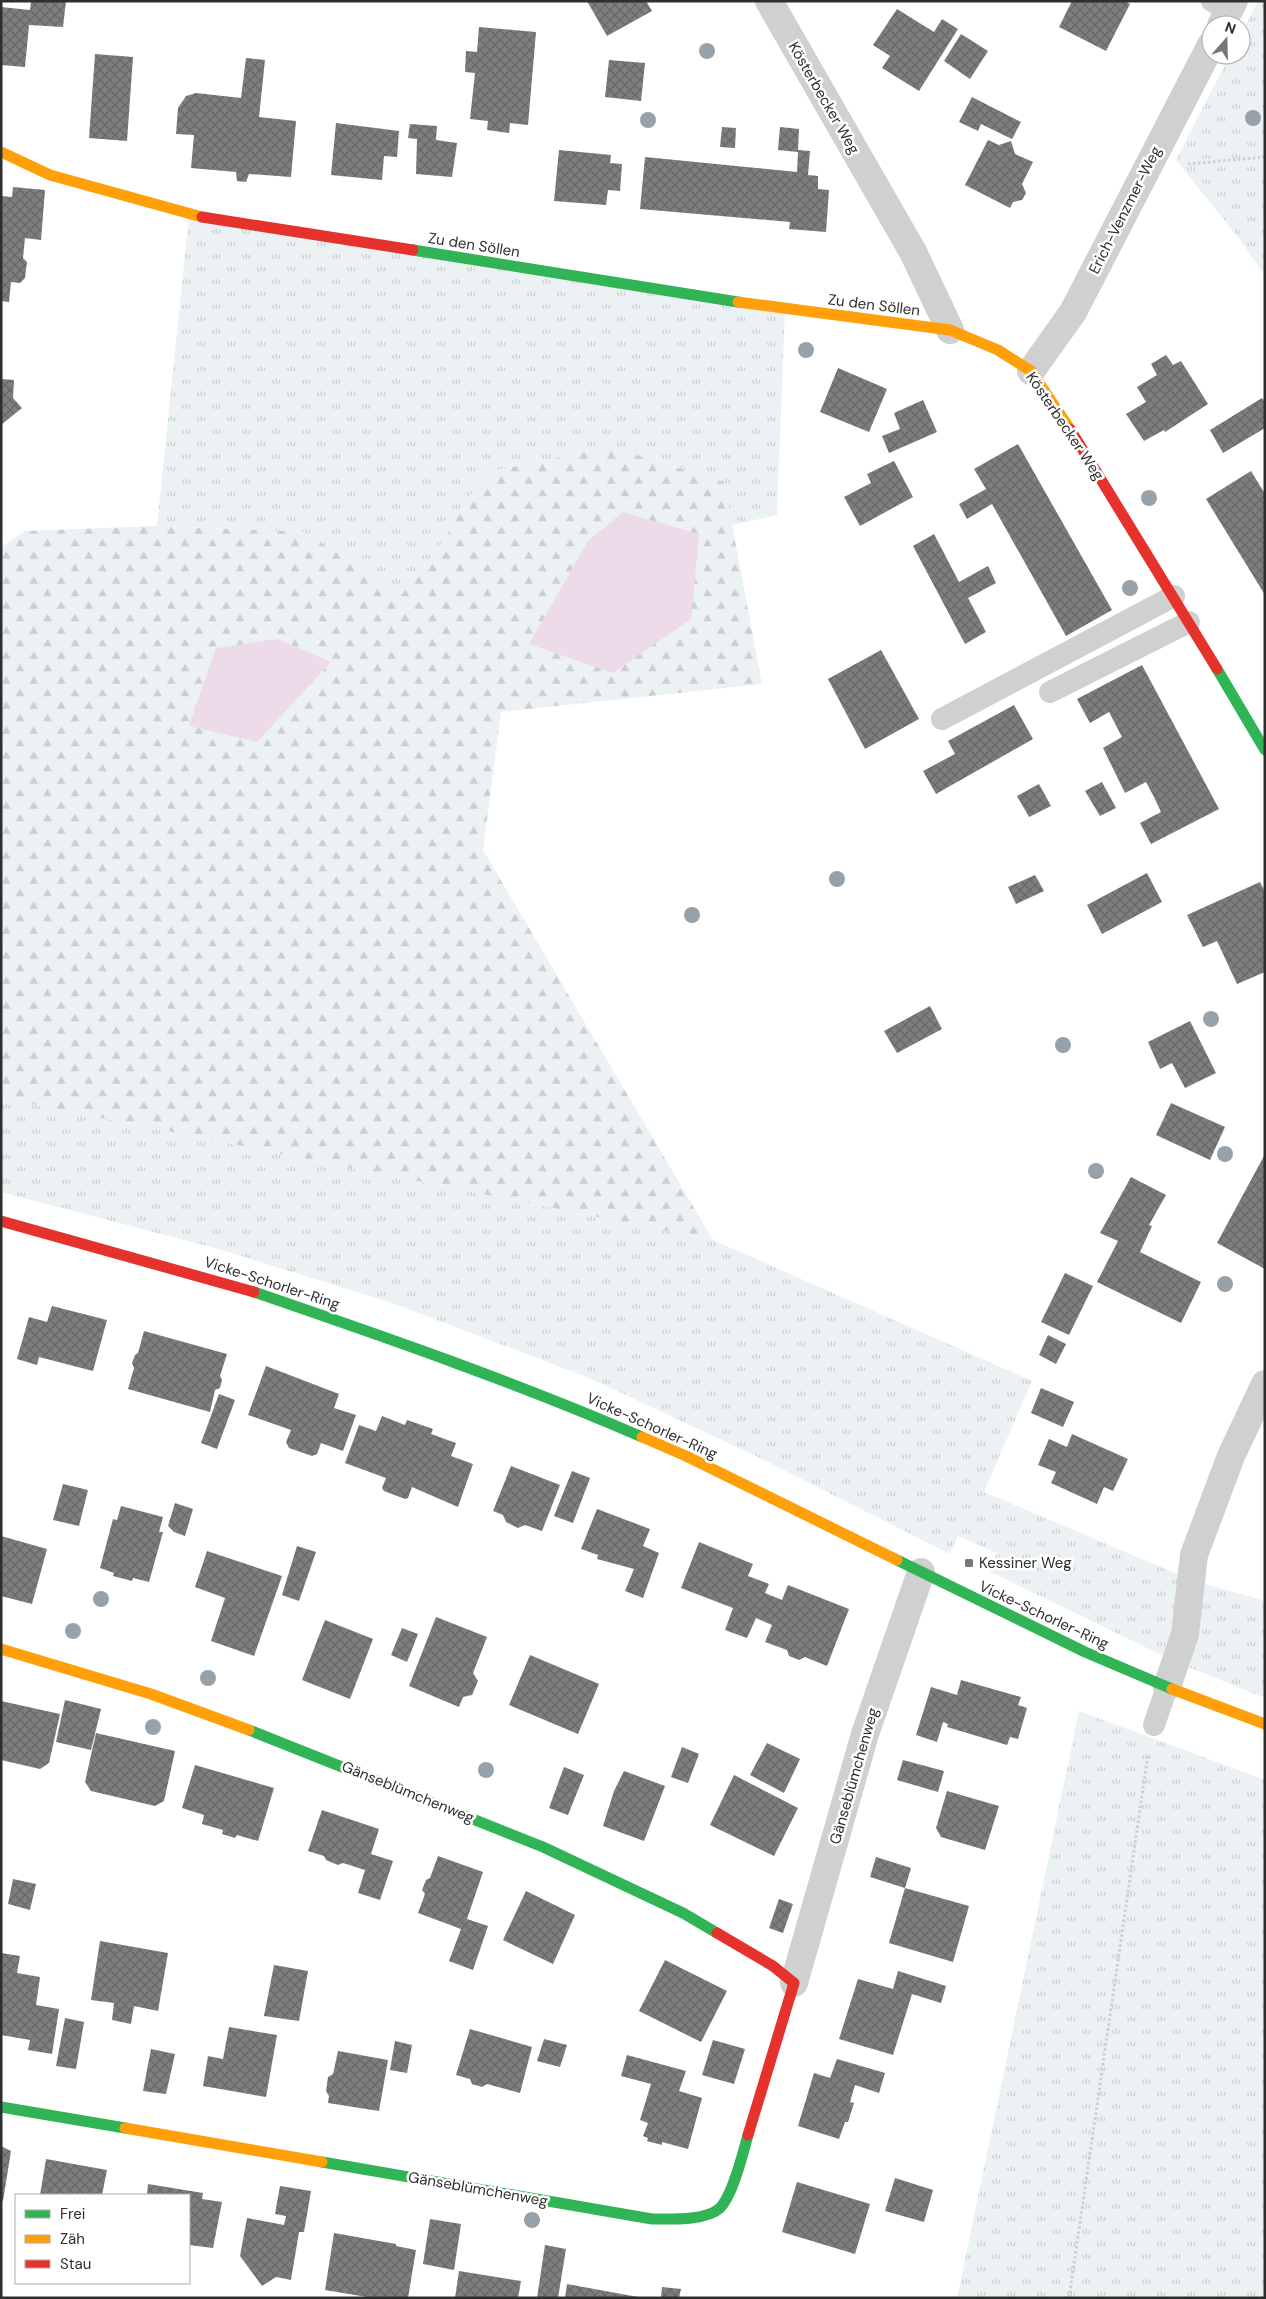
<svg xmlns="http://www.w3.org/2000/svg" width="1266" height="2299" font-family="'DM Sans',sans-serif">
<defs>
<pattern id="grass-tufts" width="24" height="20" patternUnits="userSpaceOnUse" patternTransform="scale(1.25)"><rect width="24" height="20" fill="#ecf1f3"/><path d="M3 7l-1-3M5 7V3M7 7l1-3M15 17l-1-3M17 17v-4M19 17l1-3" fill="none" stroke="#cbcfd1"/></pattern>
<pattern id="forest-firs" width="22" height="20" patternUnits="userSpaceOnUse" patternTransform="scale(1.25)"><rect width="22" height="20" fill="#ecf1f3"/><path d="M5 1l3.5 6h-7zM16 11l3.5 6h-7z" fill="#cbcfd1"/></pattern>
<pattern id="building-cross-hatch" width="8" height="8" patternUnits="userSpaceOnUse" patternTransform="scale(1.25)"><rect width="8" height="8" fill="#7e7e7e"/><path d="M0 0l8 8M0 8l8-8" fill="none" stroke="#686868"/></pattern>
</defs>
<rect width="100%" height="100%" fill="#fff"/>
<g fill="url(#grass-tufts)">
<path d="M1258,1H1265V276L1241,241L1176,160L1230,55H1241V34Z"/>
<path d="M189,215L785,309L777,515L732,525L724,482L611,447L484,473L437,551L402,594L304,532L157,526Z"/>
<path d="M1,1098L713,1240L1032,1381L984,1492L1191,1580L1265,1601V1698L1176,1662L989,1571L997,1553L958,1536L950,1554L756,1456L587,1377L395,1304L222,1250L1,1192Z"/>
<path d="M1079,1711L1265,1780V2298H957Z"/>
</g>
<path fill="url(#forest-firs)" d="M611,447L724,482L762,684L501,712L483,850L713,1240L1,1098V547L25,531L157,526L304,532L402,594L437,551L484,473Z"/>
<g fill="#eedbe9">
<path d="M623,512L699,534L691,619L613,673L529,644L588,541Z"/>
<path d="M278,639L331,662L257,742L189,726L216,648Z"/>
</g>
<g fill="url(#building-cross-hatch)">
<path d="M31,1H66L63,27L29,25L25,67L1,65V7L30,10Z"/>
<path d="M587,1H646L652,11L607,36Z"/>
<path d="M1072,1H1125L1130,4L1106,51L1059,27Z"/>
<path d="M897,9L934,32L942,19L958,29L919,91L882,68L890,56L873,45Z"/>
<path d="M479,27L536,32L528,125L510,123L509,133L487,130L488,121L470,119L475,73L465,72L466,51L477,52Z"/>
<path d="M961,34L988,51L970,79L944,61Z"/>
<path d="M95,54L133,57L127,141L89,138Z"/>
<path d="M246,58L265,60L259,117L296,121L291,177L249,174L246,182L237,181L236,172L191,168L194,135L176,134L178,108L186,96L196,93L241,98Z"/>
<path d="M609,60L645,63L641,101L605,97Z"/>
<path d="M972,97L1021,122L1012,139L981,124L978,131L959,122Z"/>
<path d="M336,123L399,131L397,157L384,156L382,180L331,175Z"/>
<path d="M410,124L437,126L436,140L457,143L452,177L416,174L417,139L408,138Z"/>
<path d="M722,127L736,128L735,148L720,147Z"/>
<path d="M780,127L799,129L798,150L810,151L808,175L818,176V189L829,190L826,232L789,229L790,222L640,209L645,157L797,172L798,152L778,150Z"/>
<path d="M988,140L999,145L1011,141L1015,154L1033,162L1022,184L1026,193L1022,200L1013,202L1010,208L965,185Z"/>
<path d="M559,150L611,155L610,163L622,164L620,191L608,190L606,205L554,201Z"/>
<path d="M13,187L45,190L41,240L25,238L23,258L27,262L25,278L20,283L11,282L9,302L1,301V196L12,197Z"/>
<path d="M1166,355L1173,365L1181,361L1208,404L1165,432L1164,430L1144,441L1126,414L1146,402L1137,387L1157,375L1151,364Z"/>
<path d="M838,368L887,389L869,432L820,412Z"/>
<path d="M1,379L14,380L13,398L22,408L1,425Z"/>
<path d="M1262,398L1265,402V428L1223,453L1210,430Z"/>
<path d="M923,400L937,432L889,453L882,436L900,429L894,413Z"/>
<path d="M1018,444L1112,610L1066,636L992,504L967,519L959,504L986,489L974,469Z"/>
<path d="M894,461L913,497L860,526L844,497L871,483L867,474Z"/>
<path d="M1251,471L1265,494V595L1206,499Z"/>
<path d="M934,534L959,582L988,566L996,583L968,598L986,632L965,644L913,546Z"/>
<path d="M881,650L919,719L865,749L828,679Z"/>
<path d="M1142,665L1219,809L1151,844L1140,823L1161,812L1154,797L1146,782L1125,793L1103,748L1122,737L1109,712L1090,723L1077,699Z"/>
<path d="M1014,705L1033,739L936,794L923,771L955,754L948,741Z"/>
<path d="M1102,782L1116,808L1100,816L1085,791Z"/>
<path d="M1039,784L1051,806L1029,817L1017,796Z"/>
<path d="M1147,873L1162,902L1102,934L1087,905Z"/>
<path d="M1035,875L1044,891L1016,904L1008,887Z"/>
<path d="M1260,882L1265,892V972L1237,984L1217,941L1203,947L1187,915Z"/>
<path d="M930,1006L942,1029L897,1053L884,1031Z"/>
<path d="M1190,1021L1216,1073L1185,1088L1172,1063L1160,1069L1148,1042Z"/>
<path d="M1171,1103L1225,1127L1210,1160L1156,1135Z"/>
<path d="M1265,1154V1269L1217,1243Z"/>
<path d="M1131,1177L1166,1195L1149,1225L1152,1226L1140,1252L1201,1282L1181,1323L1097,1282L1118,1241L1100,1233Z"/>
<path d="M1065,1273L1093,1286L1069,1335L1041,1322Z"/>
<path d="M52,1306L107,1320L93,1371L39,1357L37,1365L17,1359L29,1317L47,1322Z"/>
<path d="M144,1331L227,1354L220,1376L222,1380L220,1388L215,1390L210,1412L128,1389L134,1368L132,1363L135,1355L138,1353Z"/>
<path d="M1048,1335L1066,1344L1056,1364L1039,1355Z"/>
<path d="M266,1366L339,1394L334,1408L356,1415L343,1451L321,1443L317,1454L312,1456L289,1448L286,1442L291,1430L248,1415Z"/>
<path d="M1041,1388L1074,1402L1063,1427L1031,1413Z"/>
<path d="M219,1394L235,1400L217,1449L201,1443Z"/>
<path d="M382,1416L405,1425L407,1420L433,1429L431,1434L456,1443L451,1456L473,1464L458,1507L412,1487L408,1498L405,1499L384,1491L382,1488L386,1478L345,1463L359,1425L376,1431Z"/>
<path d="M1072,1434L1128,1459L1113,1491L1104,1487L1097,1504L1051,1483L1056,1472L1038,1465L1049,1439L1067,1447Z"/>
<path d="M511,1466L560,1485L542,1531L525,1525L518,1528L506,1522L503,1515L493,1511Z"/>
<path d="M572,1471L590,1478L573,1523L554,1516Z"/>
<path d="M63,1484L88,1490L79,1526L53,1520Z"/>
<path d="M175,1503L193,1509L185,1536L174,1532L168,1526Z"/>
<path d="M121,1506L163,1517L159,1532H163L149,1582L133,1578L132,1581L113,1576L114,1573L100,1568L113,1519L117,1520Z"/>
<path d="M597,1509L650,1529L643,1546L659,1553L643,1598L625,1591L634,1569L597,1559L598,1555L581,1549Z"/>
<path d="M1,1536L47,1549L32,1604L1,1596Z"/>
<path d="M699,1542L753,1564L748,1576L769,1584L765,1593L782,1600L788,1585L849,1609L827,1666L805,1657L799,1660L789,1656L787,1650L765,1642L772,1625L756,1618L747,1638L725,1630L733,1608L681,1588Z"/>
<path d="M297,1546L316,1552L299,1601L282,1595Z"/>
<path d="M207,1551L282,1576L254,1656L211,1641L225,1598L195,1587Z"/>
<path d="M436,1617L487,1637L473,1673L478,1681L472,1695L463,1697L459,1707L409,1686Z"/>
<path d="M325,1620L373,1639L350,1699L302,1680Z"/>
<path d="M402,1628L418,1634L407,1662L391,1655Z"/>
<path d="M530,1655L599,1684L578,1734L509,1705Z"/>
<path d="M961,1680L1021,1697L1018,1705L1027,1708L1018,1739L1010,1737L1007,1745L947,1727L948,1724L943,1722L937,1742L916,1735L931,1687L957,1695Z"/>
<path d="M65,1700L101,1709L91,1750L56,1742Z"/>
<path d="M1,1701L60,1714L49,1763L40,1769L1,1760Z"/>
<path d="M96,1733L175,1751L164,1801L155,1806L91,1791L85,1782Z"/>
<path d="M767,1743L800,1759L784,1793L750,1775Z"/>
<path d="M682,1747L699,1754L688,1783L671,1777Z"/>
<path d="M903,1760L944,1771L938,1792L897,1780Z"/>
<path d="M195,1765L274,1788L258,1841L237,1835L235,1838L222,1834L223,1830L202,1824L204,1815L182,1808Z"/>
<path d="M564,1767L584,1775L568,1815L549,1808Z"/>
<path d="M624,1771L665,1786L644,1841L603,1826L614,1791Z"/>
<path d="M734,1775L798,1808L774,1856L710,1825Z"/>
<path d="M947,1791L999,1806L985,1850L941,1837L936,1828Z"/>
<path d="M322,1810L379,1829L371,1854L393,1861L380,1900L358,1893L365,1870L343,1863L338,1865L326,1860L324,1856L308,1851Z"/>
<path d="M438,1856L483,1872L467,1919L488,1926L473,1970L449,1961L461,1929L418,1913L425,1894L422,1890L426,1880L430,1878Z"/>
<path d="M876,1857L911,1868L905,1888L870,1877Z"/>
<path d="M13,1879L36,1884L30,1910L8,1904Z"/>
<path d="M905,1888L969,1906L953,1962L889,1943Z"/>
<path d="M526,1891L575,1915L553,1964L503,1940Z"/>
<path d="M779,1899L793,1904L783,1933L769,1928Z"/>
<path d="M100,1941L168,1953L158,2011L134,2006L131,2024L112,2020L114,2003L91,2000Z"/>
<path d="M1,1953L20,1956L17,1973L40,1977L36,2005L59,2009L52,2054L28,2050L30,2040L1,2035Z"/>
<path d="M665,1960L727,1991L701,2042L639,2011Z"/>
<path d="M274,1965L308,1971L299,2021L264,2016Z"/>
<path d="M898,1971L946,1986L941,2003L912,1994L893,2055L839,2039L858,1979L893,1989Z"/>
<path d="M65,2018L84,2022L76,2069L56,2066Z"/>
<path d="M229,2027L277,2035L266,2097L203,2086L208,2056L223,2059Z"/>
<path d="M470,2029L532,2047L520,2093L487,2084L482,2087L472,2084L470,2079L456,2075Z"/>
<path d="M544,2039L567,2045L560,2067L537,2061Z"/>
<path d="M713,2040L745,2049L734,2084L702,2075Z"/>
<path d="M395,2041L412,2045L407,2073L390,2070Z"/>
<path d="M151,2049L175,2054L166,2094L143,2091Z"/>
<path d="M338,2051L388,2060L379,2111L328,2103L329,2096L326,2091L328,2077L333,2074Z"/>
<path d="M627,2055L686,2071L679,2091L702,2098L688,2149L662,2142V2145L647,2141L648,2138L643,2136L648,2123L640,2120L651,2084L621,2076Z"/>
<path d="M837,2059L885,2073L879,2093L855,2085L850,2102L854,2103L848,2122H845L839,2139L798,2126L814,2073L830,2078Z"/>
<path d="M1,2146L11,2151L3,2201L1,2200Z"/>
<path d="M46,2159L107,2170L102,2195H40Z"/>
<path d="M895,2178L933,2190L924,2222L885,2211Z"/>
<path d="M797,2182L870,2204L855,2254L782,2232Z"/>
<path d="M148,2184L203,2193L202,2199L222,2202L213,2248L189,2245V2195H147Z"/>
<path d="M280,2186L311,2191L304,2232H299L291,2280L276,2277L262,2286L240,2256L247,2218L284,2225L286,2216L275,2214Z"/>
<path d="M430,2219L461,2224L454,2270L423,2264Z"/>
<path d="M334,2233L396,2244V2246L416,2250L408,2298H373L325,2290Z"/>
<path d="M545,2245L566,2249L558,2298H537Z"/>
<path d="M459,2271L521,2281L518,2298H455Z"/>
<path d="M567,2284L638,2297V2298H565Z"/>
<path d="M662,2287L681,2289L679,2298H661Z"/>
</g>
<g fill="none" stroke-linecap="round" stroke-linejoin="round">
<g stroke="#cfcfcf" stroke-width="3" stroke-dasharray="2.5 2.5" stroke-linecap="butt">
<path d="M1188,164L1265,157"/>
<path d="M1069,2298L1148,1754"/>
</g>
<g stroke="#d0d0d0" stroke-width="22">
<path d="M1212,1L1229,10"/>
<path d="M1050,692L1189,622"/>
<path d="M942,719L1174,596"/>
<path d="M1154,1725L1167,1687"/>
</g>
<g stroke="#d0d0d0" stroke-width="28">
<path d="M769,1L913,252L950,330"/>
<path d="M1221,25L1234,1"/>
<path d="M1031,371L1073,312L1211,45"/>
<path d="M1167,1687L1185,1634L1194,1555L1231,1456L1265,1384"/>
<path d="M794,1983L865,1734L921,1572"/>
</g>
<g stroke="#30b455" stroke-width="11">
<path d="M413,250L738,302"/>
<path d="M1217,669L1265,750"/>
<path d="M254,1292C385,1337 515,1382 642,1437"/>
<path d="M897,1560L1085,1652L1172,1689"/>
<path d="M249,1730L543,1847L683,1913L717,1933"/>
<path d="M1,2107L125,2128"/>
<path d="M322,2162L652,2219C670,2219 706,2221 720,2208C733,2195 743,2153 748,2135"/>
</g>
<g stroke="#ff9f0a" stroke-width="11">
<path d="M1,152L50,175L202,217"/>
<path d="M738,302L950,330L998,350L1031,371L1070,429"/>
<path d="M642,1437L686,1456L897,1560"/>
<path d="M1,1649L151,1694L249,1730"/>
<path d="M1172,1689L1265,1724"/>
<path d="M125,2128L322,2162"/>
</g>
<g stroke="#e5322d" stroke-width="11">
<path d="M202,217L413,250"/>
<path d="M1070,429L1217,669"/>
<path d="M1,1221L254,1292"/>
<path d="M717,1933L773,1966L794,1983L748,2135"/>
</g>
</g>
<g fill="#96a1aa">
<circle cx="707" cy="51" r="8"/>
<circle cx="1253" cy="118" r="8"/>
<circle cx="648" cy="120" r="8"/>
<circle cx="806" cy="350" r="8"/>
<circle cx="1149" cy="498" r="8"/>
<circle cx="1130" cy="588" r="8"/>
<circle cx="837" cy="879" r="8"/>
<circle cx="692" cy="915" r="8"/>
<circle cx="1211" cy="1019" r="8"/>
<circle cx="1063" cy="1045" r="8"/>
<circle cx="1225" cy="1154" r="8"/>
<circle cx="1096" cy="1171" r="8"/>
<circle cx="1225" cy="1284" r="8"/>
<circle cx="101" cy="1599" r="8"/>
<circle cx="73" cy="1631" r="8"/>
<circle cx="208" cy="1678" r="8"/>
<circle cx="153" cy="1727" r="8"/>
<circle cx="486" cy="1770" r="8"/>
<circle cx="532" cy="2220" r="8"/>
</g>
<rect fill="#777" stroke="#fff" stroke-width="2" x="964" y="1558" width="10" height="10" rx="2.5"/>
<g text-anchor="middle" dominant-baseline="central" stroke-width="5" stroke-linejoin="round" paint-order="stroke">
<g font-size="15" fill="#2e2e2e" stroke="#fff">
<text transform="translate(824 98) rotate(60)">Kösterbecker Weg</text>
<text transform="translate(1125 210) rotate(-63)">Erich-Venzmer-Weg</text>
<text transform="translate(474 245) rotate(9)">Zu den Söllen</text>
<text transform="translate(874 305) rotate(7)">Zu den Söllen</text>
<text transform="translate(1065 426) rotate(56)">Kösterbecker Weg</text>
<text transform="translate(272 1283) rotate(18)">Vicke-Schorler-Ring</text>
<text transform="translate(652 1426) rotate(24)">Vicke-Schorler-Ring</text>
<text transform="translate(1044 1615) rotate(25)">Vicke-Schorler-Ring</text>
<text transform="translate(854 1776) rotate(-74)">Gänseblümchenweg</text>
<text transform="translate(408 1792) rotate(22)">Gänseblümchenweg</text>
<text transform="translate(478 2189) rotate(10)">Gänseblümchenweg</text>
</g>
<g font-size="15" fill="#2e2e2e" stroke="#fff" text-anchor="start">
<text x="979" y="1563">Kessiner Weg</text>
</g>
</g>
<rect width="1266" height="2299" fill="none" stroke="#2e2e2e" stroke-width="5"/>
<rect x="15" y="2194" width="175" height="90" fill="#ffffff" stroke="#ababab"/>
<rect x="25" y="2210" width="25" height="8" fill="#30b455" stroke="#ababab"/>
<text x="60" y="2219" font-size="15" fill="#2e2e2e">Frei</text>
<rect x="25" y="2235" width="25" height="8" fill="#ff9f0a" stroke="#ababab"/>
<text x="60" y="2244" font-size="15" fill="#2e2e2e">Zäh</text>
<rect x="25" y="2260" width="25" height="8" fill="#e5322d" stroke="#ababab"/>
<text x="60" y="2269" font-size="15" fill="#2e2e2e">Stau</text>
<g transform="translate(1226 40) rotate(20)"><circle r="24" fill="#ffffff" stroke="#ababab"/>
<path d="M0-4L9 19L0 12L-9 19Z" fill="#777777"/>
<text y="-8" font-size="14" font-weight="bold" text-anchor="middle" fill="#2e2e2e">N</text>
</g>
</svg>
